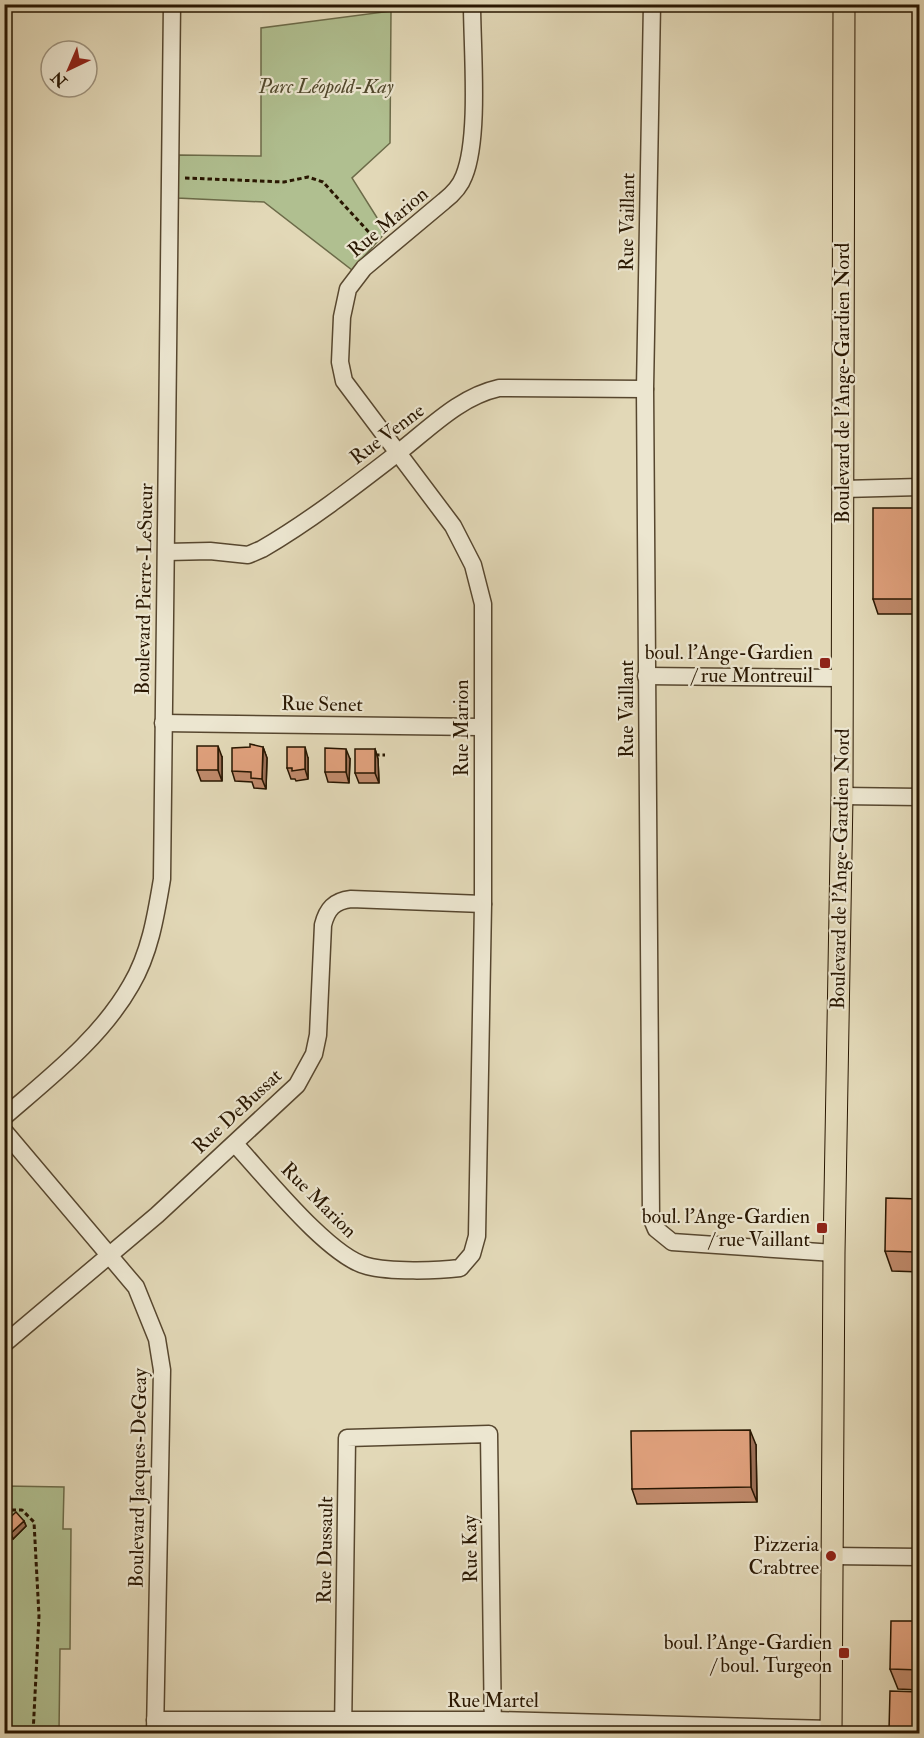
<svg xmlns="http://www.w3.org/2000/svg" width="924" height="1738" font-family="'IM FELL Double Pica',serif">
<rect width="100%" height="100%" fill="#e2d8b7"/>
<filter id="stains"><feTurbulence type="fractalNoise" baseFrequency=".00333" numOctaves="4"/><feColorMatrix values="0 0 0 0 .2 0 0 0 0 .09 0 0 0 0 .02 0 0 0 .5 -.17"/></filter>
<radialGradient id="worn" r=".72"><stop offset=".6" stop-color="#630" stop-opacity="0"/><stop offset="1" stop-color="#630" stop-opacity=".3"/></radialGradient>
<g fill="#b0bf90" stroke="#6c6b49" stroke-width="1.5">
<path d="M391,11L390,143L352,178L386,232L352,270L264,202L177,198L179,155L261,156V28Z"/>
<path d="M5,1486L64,1487L63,1529H71L70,1649H60L59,1733L5,1734Z"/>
</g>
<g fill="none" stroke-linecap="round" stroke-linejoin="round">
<g stroke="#57472f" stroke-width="19">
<g id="minor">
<path d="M652,4L645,389L651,1217L656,1229L672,1242L834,1253"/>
<path d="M843,489L920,487"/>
<path d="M167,552L210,551L248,555L262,549C310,521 355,486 399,452C430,428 459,397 499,388L645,389"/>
<path d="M646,676L841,678"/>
<path d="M163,723L481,727"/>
<path d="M842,796L920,797"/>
<path d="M4,1117C50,1077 101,1038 131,985C150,953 156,915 162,879L172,4"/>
<path d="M4,1131L136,1287L157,1339L162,1370L155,1734"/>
<path d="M235,1144C264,1175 329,1257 367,1266C390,1272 436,1271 460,1268L472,1254L477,1236L483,904V604L473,565L453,526L344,381L340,362L342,317L348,289L364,268L444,201C453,194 460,187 464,176C480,137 472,49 472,4"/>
<path d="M4,1344L157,1215L297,1085L314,1054L318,1035L323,925C327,909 334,901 351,899L483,904"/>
<path d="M831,1556L920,1557"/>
<path d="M155,1720H494L831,1729"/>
<path d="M343,1734L347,1438L489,1434L493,1734"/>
</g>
</g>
<g stroke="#291702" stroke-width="23">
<path id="major" d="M831,1734L834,1253L842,796L844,4"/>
</g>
<g stroke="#291702" stroke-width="3" stroke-dasharray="4.5 3" stroke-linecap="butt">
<path d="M185,178L284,182L308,177L323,182L376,240"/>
<path d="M375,755H385"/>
<path d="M4,1510H22L34,1522L39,1616L33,1734"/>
</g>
<use href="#minor" stroke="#ece6d0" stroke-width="16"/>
<use href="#major" stroke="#e2d8b7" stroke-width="21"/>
</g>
<g fill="#c08a6b" stroke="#291702" stroke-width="1.5">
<path d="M920,508V614H878L873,599Z"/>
<path d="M263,747L267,758L266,789L254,788L252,782L235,781L232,771Z"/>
<path d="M375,749L378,759L379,783H359L355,773Z"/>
<path d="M222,757V781H201L197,770Z"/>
<path d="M308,758V779L296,781L295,779H291L287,768Z"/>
<path d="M350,759L349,783L328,782L325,772Z"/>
<path d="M920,1199V1272L892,1271L885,1251Z"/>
<path d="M756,1445L757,1502L637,1504L632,1489Z"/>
<path d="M24,1521L26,1526L13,1539L5,1530L4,1523Z"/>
<path d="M920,1621V1690L898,1689L890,1669Z"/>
<path d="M920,1692V1734H891L889,1730Z"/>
</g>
<g fill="#9c7057" stroke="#291702" stroke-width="1.5">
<path d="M218,746L222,757V781L218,770Z"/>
<path d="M263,747L267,758L266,789L262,779Z"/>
<path d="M305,747L308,758V779L305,769Z"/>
<path d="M346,749L350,759L349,783L346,772Z"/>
<path d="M375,749L378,759L379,783L375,773Z"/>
<path d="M916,1243L920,1252V1262L916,1252Z"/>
<path d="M750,1430L756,1445L757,1502L751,1487Z"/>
<path d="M24,1521L26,1526L13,1539L11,1533Z"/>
</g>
<g fill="#dfa07c" stroke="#291702" stroke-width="1.5">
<rect x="873" y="508" width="47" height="91"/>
<path d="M250,744L263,747L262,779L251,778V772L232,771V748L250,747Z"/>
<rect x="197" y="746" width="21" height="24"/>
<path d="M287,747H305V769L292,771V768H287Z"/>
<path d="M325,748L346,749V772H325Z"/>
<rect x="355" y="749" width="20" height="24"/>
<path d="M886,1198L920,1199V1243H916V1252L885,1251Z"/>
<path d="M750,1430L751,1487L632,1489L631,1431Z"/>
<path d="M16,1512L24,1521L11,1533L4,1527V1523Z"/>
<path d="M891,1621H920V1670L890,1669Z"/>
<path d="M890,1691L920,1692V1731L889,1730Z"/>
</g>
<g fill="#8f2418" stroke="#ece6d0" stroke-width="2">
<rect x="819" y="657" width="12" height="12" rx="3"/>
<rect x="816" y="1222" width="12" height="12" rx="3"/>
<circle cx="831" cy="1556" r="6"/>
<rect x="838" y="1647" width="12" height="12" rx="3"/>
</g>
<g text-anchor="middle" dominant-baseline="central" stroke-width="4.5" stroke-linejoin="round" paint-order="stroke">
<g font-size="20" font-style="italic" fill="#52492d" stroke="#ece6d0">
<text x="326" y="86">Parc Léopold-Kay</text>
</g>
<g font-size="20" fill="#291702" stroke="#ece6d0">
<text transform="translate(388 222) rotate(-40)">Rue Marion</text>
<text transform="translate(627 222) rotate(-89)">Rue Vaillant</text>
<text transform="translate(842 383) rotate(-90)">Boulevard de l'Ange-Gardien Nord</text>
<text transform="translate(387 434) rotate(-37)">Rue Venne</text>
<text transform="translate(144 589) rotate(-89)">Boulevard Pierre-LeSueur</text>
<text transform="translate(322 704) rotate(1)">Rue Senet</text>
<text transform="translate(626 709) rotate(-90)">Rue Vaillant</text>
<text transform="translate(461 728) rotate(-90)">Rue Marion</text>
<text transform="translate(840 869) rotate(-89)">Boulevard de l'Ange-Gardien Nord</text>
<text transform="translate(237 1111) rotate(-43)">Rue DeBussat</text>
<text transform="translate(319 1200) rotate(45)">Rue Marion</text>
<text transform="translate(138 1478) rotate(-89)">Boulevard Jacques-DeGeay</text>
<text transform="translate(470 1549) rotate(-91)">Rue Kay</text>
<text transform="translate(325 1550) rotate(-89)">Rue Dussault</text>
<text x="493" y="1700">Rue Martel</text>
</g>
<g font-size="20" fill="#291702" stroke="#ece6d0" text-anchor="end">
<text x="813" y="652">boul. l'Ange-Gardien<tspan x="813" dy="23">/ rue Montreuil</tspan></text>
<text x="810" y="1216">boul. l'Ange-Gardien<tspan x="810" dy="23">/ rue Vaillant</tspan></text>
<text x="819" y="1544">Pizzeria<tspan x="819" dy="23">Crabtree</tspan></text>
<text x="832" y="1642">boul. l'Ange-Gardien<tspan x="832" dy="23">/ boul. Turgeon</tspan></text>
</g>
</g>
<rect width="924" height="1738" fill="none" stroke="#e2d8b7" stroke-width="24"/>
<rect x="6" y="6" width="912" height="1726" fill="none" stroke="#291702" stroke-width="3"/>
<rect x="12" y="12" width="900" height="1714" fill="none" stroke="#291702" stroke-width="1.5"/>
<g transform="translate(69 69) rotate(224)"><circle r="28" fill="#ece6d0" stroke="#9e937e" stroke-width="1.5"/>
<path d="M0-4.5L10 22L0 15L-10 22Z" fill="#8f2418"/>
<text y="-9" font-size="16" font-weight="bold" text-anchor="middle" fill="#291702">N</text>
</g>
<rect width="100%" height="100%" filter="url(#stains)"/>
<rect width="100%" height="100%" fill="url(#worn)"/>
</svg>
